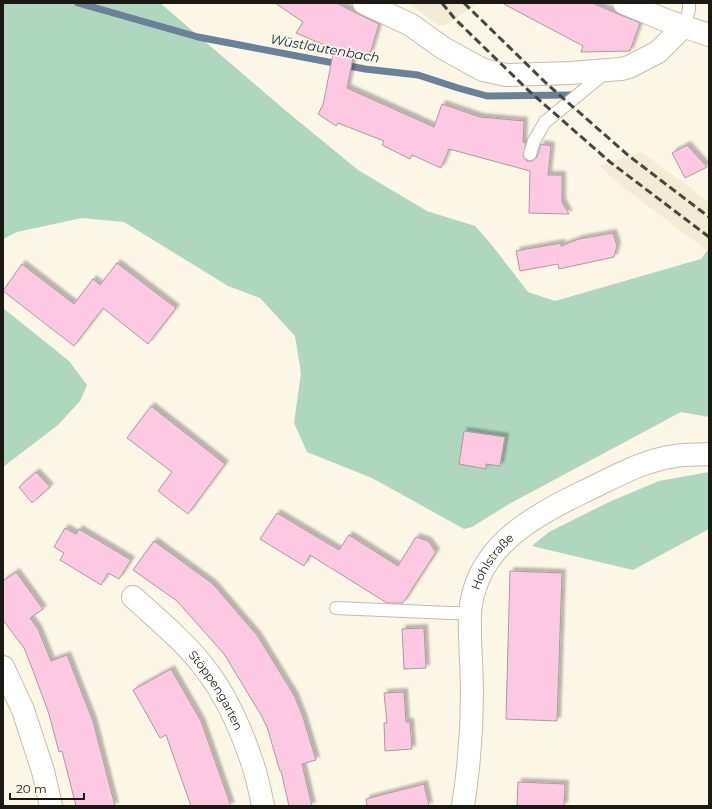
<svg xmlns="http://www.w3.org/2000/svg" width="712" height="809" font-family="Montserrat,sans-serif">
<defs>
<filter id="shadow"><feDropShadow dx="3.5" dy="-3.5" stdDeviation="1" flood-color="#0004"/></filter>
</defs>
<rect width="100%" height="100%" fill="#fbf6e6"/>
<g fill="#f3ecd4">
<path d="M408,3H477V4L446,25H438Z"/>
<path d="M642,152L709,202V252L624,188L599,166Z"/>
</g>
<g fill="#afd6be">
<path d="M3,3H160L285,110L358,170L427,211L475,226L491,244L528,292L555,301L701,259L707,251L709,252V417L681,412L509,504L472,527L464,529L372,478L307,452L294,423L301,373L295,336L260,298L228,286L124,222L82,218L17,232L3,239Z"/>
<path d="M3,308L69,361L87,385L80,401L58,425L3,467Z"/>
<path d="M709,472V529L633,570L532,546L549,532L609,502L659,481Z"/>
</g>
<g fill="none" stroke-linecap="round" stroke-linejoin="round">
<path stroke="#6a819a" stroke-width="7" d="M78,3L198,37L365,69L418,75L458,88L487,96L570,95"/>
</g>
<g fill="#fdc8e1" stroke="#aa9aa1" filter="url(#shadow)">
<path d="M275,3H336L379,24L370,54L354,53L347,88L434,127L442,104L480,117L524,121L523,142L526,143L523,156L527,161H532L537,157L541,144L551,146L548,175H562V202L569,214L529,213L530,171L449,149L441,168L412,155L410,159L382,145L384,141L338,123L336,126L318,114L323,105L334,49L296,33L303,22Z"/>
<path d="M502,3H592L640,23L630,51L581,52L583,46Z"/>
<path d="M687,145L707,167L685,178L672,153Z"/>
<path d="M613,233L617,246L614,257L559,269L558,264L520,271L516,251L561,243V246L579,239Z"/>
<path d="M117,263L176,308L148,344L103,308L74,346L3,291L22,264L74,304L93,279L100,285Z"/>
<path d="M151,406L225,464L188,514L158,491L172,472L127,438Z"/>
<path d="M464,431L505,437L500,466L486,464V469L459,464Z"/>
<path d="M36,472L50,487L32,503L19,487Z"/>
<path d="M277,513L339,550L349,535L398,566L416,537L428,541L436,552L403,603H387L310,555L304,566L260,539Z"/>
<path d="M65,528L76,534L79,529L131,560L119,579L108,573L101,585L60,560L64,553L54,547Z"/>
<path d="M154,541L213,584L257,635L294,695L303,717L316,760L302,764L312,806H289L281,771H280L267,727L261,715L224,654L177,601L133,570Z"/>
<path d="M510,571L562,573L557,721L506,719Z"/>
<path d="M16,572L43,609L30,618L38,629L51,661L67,655L93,721L115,806H76L62,751L59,752L49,714L32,668L24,648L3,620V581Z"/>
<path d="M424,628L426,668L404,669L402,629Z"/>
<path d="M171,669L201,721L231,806H191L166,735L160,738L133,690Z"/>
<path d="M404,692L406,722H410L412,749L385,751L384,723H387L384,693Z"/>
<path d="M518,782L565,784L564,806H517Z"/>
<path d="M424,784L429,806H367L366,799Z"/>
</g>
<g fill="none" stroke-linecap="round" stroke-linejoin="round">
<g stroke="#c2bdae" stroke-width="14">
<g id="lane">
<path d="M684,26L689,10V3"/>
<path d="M530,154L534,141L545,122L606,72"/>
<path d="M336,608L450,613H470"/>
</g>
</g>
<g stroke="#c2bdae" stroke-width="24">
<g id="street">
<path d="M364,3L411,25L443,48L483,70L506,75L570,73L621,69L629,67L658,52L684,26"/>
<path d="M624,3L665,20L709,35"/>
<path id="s1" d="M133,597C157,619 184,641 204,667C226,695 241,729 252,762C257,776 260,791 263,806"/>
<path d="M3,667L23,710L43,771L51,806"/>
<path id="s2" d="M463,806C469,768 472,730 472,692C472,666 469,639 470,613C475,549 529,518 581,493C611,479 642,460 676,456C687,454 698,455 709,454"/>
</g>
</g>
<use href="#lane" stroke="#fff" stroke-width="12"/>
<use href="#street" stroke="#fff" stroke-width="22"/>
<g stroke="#48463e" stroke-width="3" stroke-dasharray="8 4" stroke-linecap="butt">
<path d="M442,3L455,19L529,91L610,162L709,237"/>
<path d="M464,3L548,85L629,156L709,217"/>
</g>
</g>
<g text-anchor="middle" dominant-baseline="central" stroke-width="3.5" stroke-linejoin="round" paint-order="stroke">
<g font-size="12" fill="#1a1913" stroke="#fbf6e6">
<text stroke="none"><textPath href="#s2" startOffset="251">Hohlstraße</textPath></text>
<text stroke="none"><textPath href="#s1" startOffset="126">Stöppengarten</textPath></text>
</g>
<g font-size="13" font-style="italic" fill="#082b50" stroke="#fbf6e6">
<text transform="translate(325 48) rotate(10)">Wüstlautenbach</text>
</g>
</g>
<rect width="712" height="809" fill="none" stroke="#1a1913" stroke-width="8"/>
<path d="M10 793v6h74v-6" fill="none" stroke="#1a1913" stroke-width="2"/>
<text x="16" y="793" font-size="12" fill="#1a1913" stroke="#fbf6e6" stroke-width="3" paint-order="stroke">20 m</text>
</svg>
